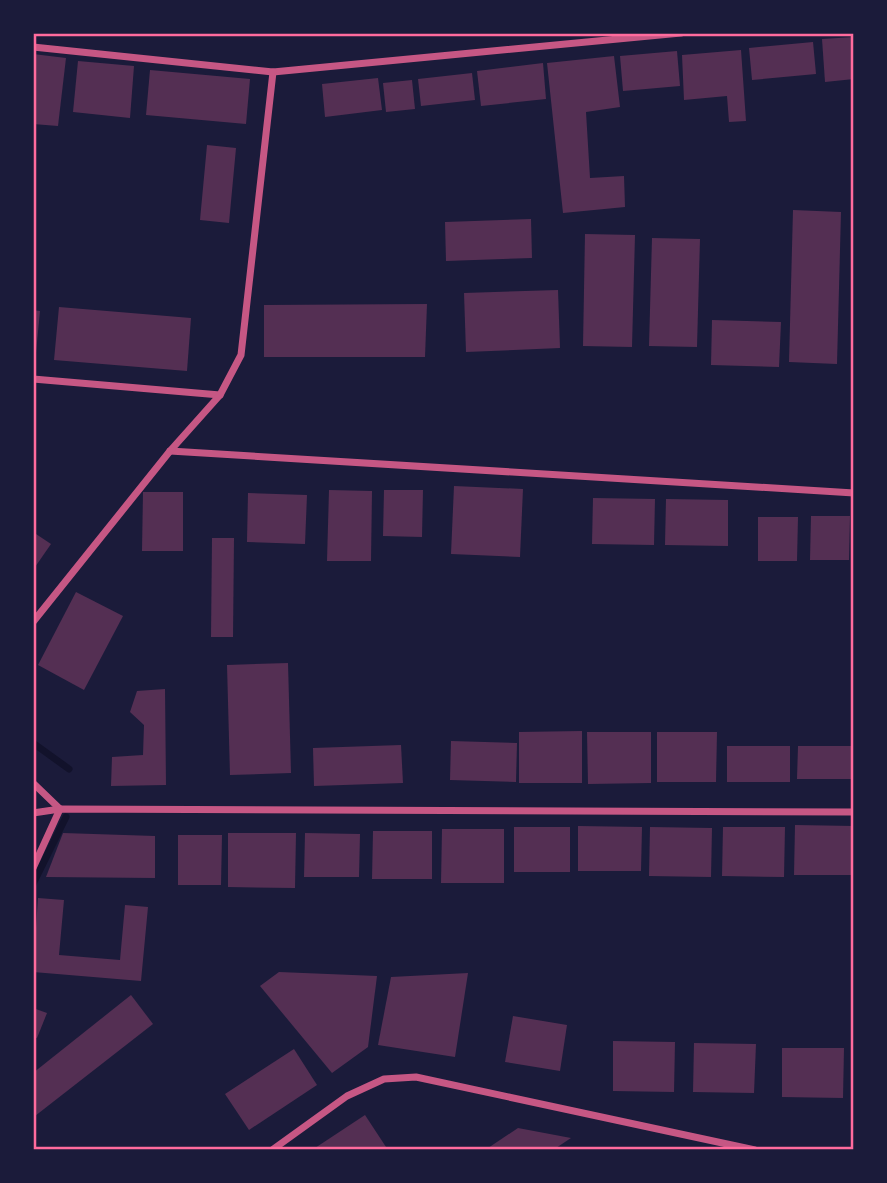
<svg xmlns="http://www.w3.org/2000/svg" width="887" height="1183" font-family="Rubik,sans-serif">
<rect width="100%" height="100%" fill="#1b1b3a"/>
<g fill="none" stroke-linecap="round" stroke-linejoin="round">
<g stroke="#12122b" stroke-width="7">
<path d="M33,743L69,769"/>
<path d="M33,884L66,817"/>
</g>
</g>
<g fill="#542f53">
<path d="M854,37V79L825,82L822,39Z"/>
<path d="M813,42L816,74L752,80L749,48Z"/>
<path d="M741,50L746,121L729,122L727,96L684,100L682,55Z"/>
<path d="M677,51L680,86L623,91L620,56Z"/>
<path d="M33,54L66,58L58,126L33,124Z"/>
<path d="M614,56L620,107L586,112L590,178L624,176L625,207L563,213L547,63Z"/>
<path d="M78,61L134,66L130,118L73,112Z"/>
<path d="M543,63L546,99L481,106L477,71Z"/>
<path d="M150,70L250,79L246,124L146,115Z"/>
<path d="M472,73L475,100L421,106L418,79Z"/>
<path d="M378,78L382,110L325,117L322,84Z"/>
<path d="M412,80L415,109L386,112L383,83Z"/>
<path d="M207,145L236,148L229,223L200,220Z"/>
<path d="M793,210L841,212L837,364L789,362Z"/>
<path d="M531,219L532,258L446,261L445,222Z"/>
<path d="M585,234L635,235L632,347L583,346Z"/>
<path d="M652,238L700,239L697,347L649,346Z"/>
<path d="M558,290L560,348L466,352L464,293Z"/>
<path d="M427,304L425,357H264V305Z"/>
<path d="M59,307L191,318L187,371L54,360Z"/>
<path d="M33,310L40,311L35,363H33Z"/>
<path d="M712,320L781,322L779,367L711,365Z"/>
<path d="M454,486L523,489L520,557L451,554Z"/>
<path d="M329,490L372,491L371,561H327Z"/>
<path d="M384,490H423L422,537L383,536Z"/>
<path d="M143,492H183V551H142Z"/>
<path d="M248,493L307,495L305,544L247,542Z"/>
<path d="M593,498L655,499L654,545L592,544Z"/>
<path d="M666,499L728,500V546L665,545Z"/>
<path d="M811,516H850L849,560H810Z"/>
<path d="M758,517H798L797,561H758Z"/>
<path d="M33,532L51,544L33,570Z"/>
<path d="M212,538H234L233,637H211Z"/>
<path d="M76,592L123,616L84,690L38,665Z"/>
<path d="M288,663L291,773L230,775L227,665Z"/>
<path d="M165,689L166,785L111,786L112,757L143,755L144,725L130,712L137,691Z"/>
<path d="M582,731V783H519V732Z"/>
<path d="M587,732H651V783L588,784Z"/>
<path d="M657,732H717L716,782H657Z"/>
<path d="M451,741L517,743L516,782L450,780Z"/>
<path d="M401,745L403,783L314,786L313,748Z"/>
<rect x="727" y="746" width="63" height="36"/>
<path d="M798,746H854V779H797Z"/>
<path d="M795,825L854,826V875H794Z"/>
<path d="M578,826L642,827L641,871H578Z"/>
<rect x="514" y="827" width="56" height="45"/>
<path d="M650,827L712,828L711,877L649,876Z"/>
<path d="M723,827H785L784,877L722,876Z"/>
<path d="M442,829H504V883H441Z"/>
<path d="M373,831H432V879H372Z"/>
<path d="M63,833L155,836V878L46,877Z"/>
<path d="M228,833H296L295,888L228,887Z"/>
<path d="M305,833L360,834L359,877H304Z"/>
<path d="M178,835H222L221,885H178Z"/>
<path d="M38,898L64,900L59,955L120,960L125,905L148,907L141,981L33,972Z"/>
<path d="M279,972L377,976L368,1047L332,1073L260,986Z"/>
<path d="M468,973L455,1057L378,1045L391,977Z"/>
<path d="M131,995L153,1024L35,1116L33,1114V1073Z"/>
<path d="M33,1008L47,1013L37,1038L33,1037Z"/>
<path d="M513,1016L567,1025L560,1071L505,1062Z"/>
<path d="M613,1041L675,1042L674,1092L613,1091Z"/>
<path d="M694,1043L756,1044L754,1093L693,1092Z"/>
<path d="M782,1048H844L843,1098L782,1097Z"/>
<path d="M294,1049L317,1085L249,1130L225,1094Z"/>
<path d="M365,1115L388,1150H312Z"/>
<path d="M518,1128L571,1138L553,1150H485Z"/>
</g>
<g fill="none" stroke-linecap="round" stroke-linejoin="round">
<g stroke="#c65784" stroke-width="7">
<path d="M33,47L273,72L681,33"/>
<path d="M33,379L220,395"/>
<path d="M170,451L854,493"/>
<path d="M33,622L170,451L220,395L241,355L273,72"/>
<path d="M33,783L60,809"/>
<path d="M33,813L60,809L854,812"/>
<path d="M33,868L60,809"/>
<path d="M272,1150L347,1096L384,1079L416,1077L755,1150"/>
</g>
</g>
<rect width="887" height="1183" fill="none" stroke="#1b1b3a" stroke-width="70"/>
<rect x="35" y="35" width="817" height="1113" fill="none" stroke="#ff6b9d" stroke-width="2.5"/>
</svg>
